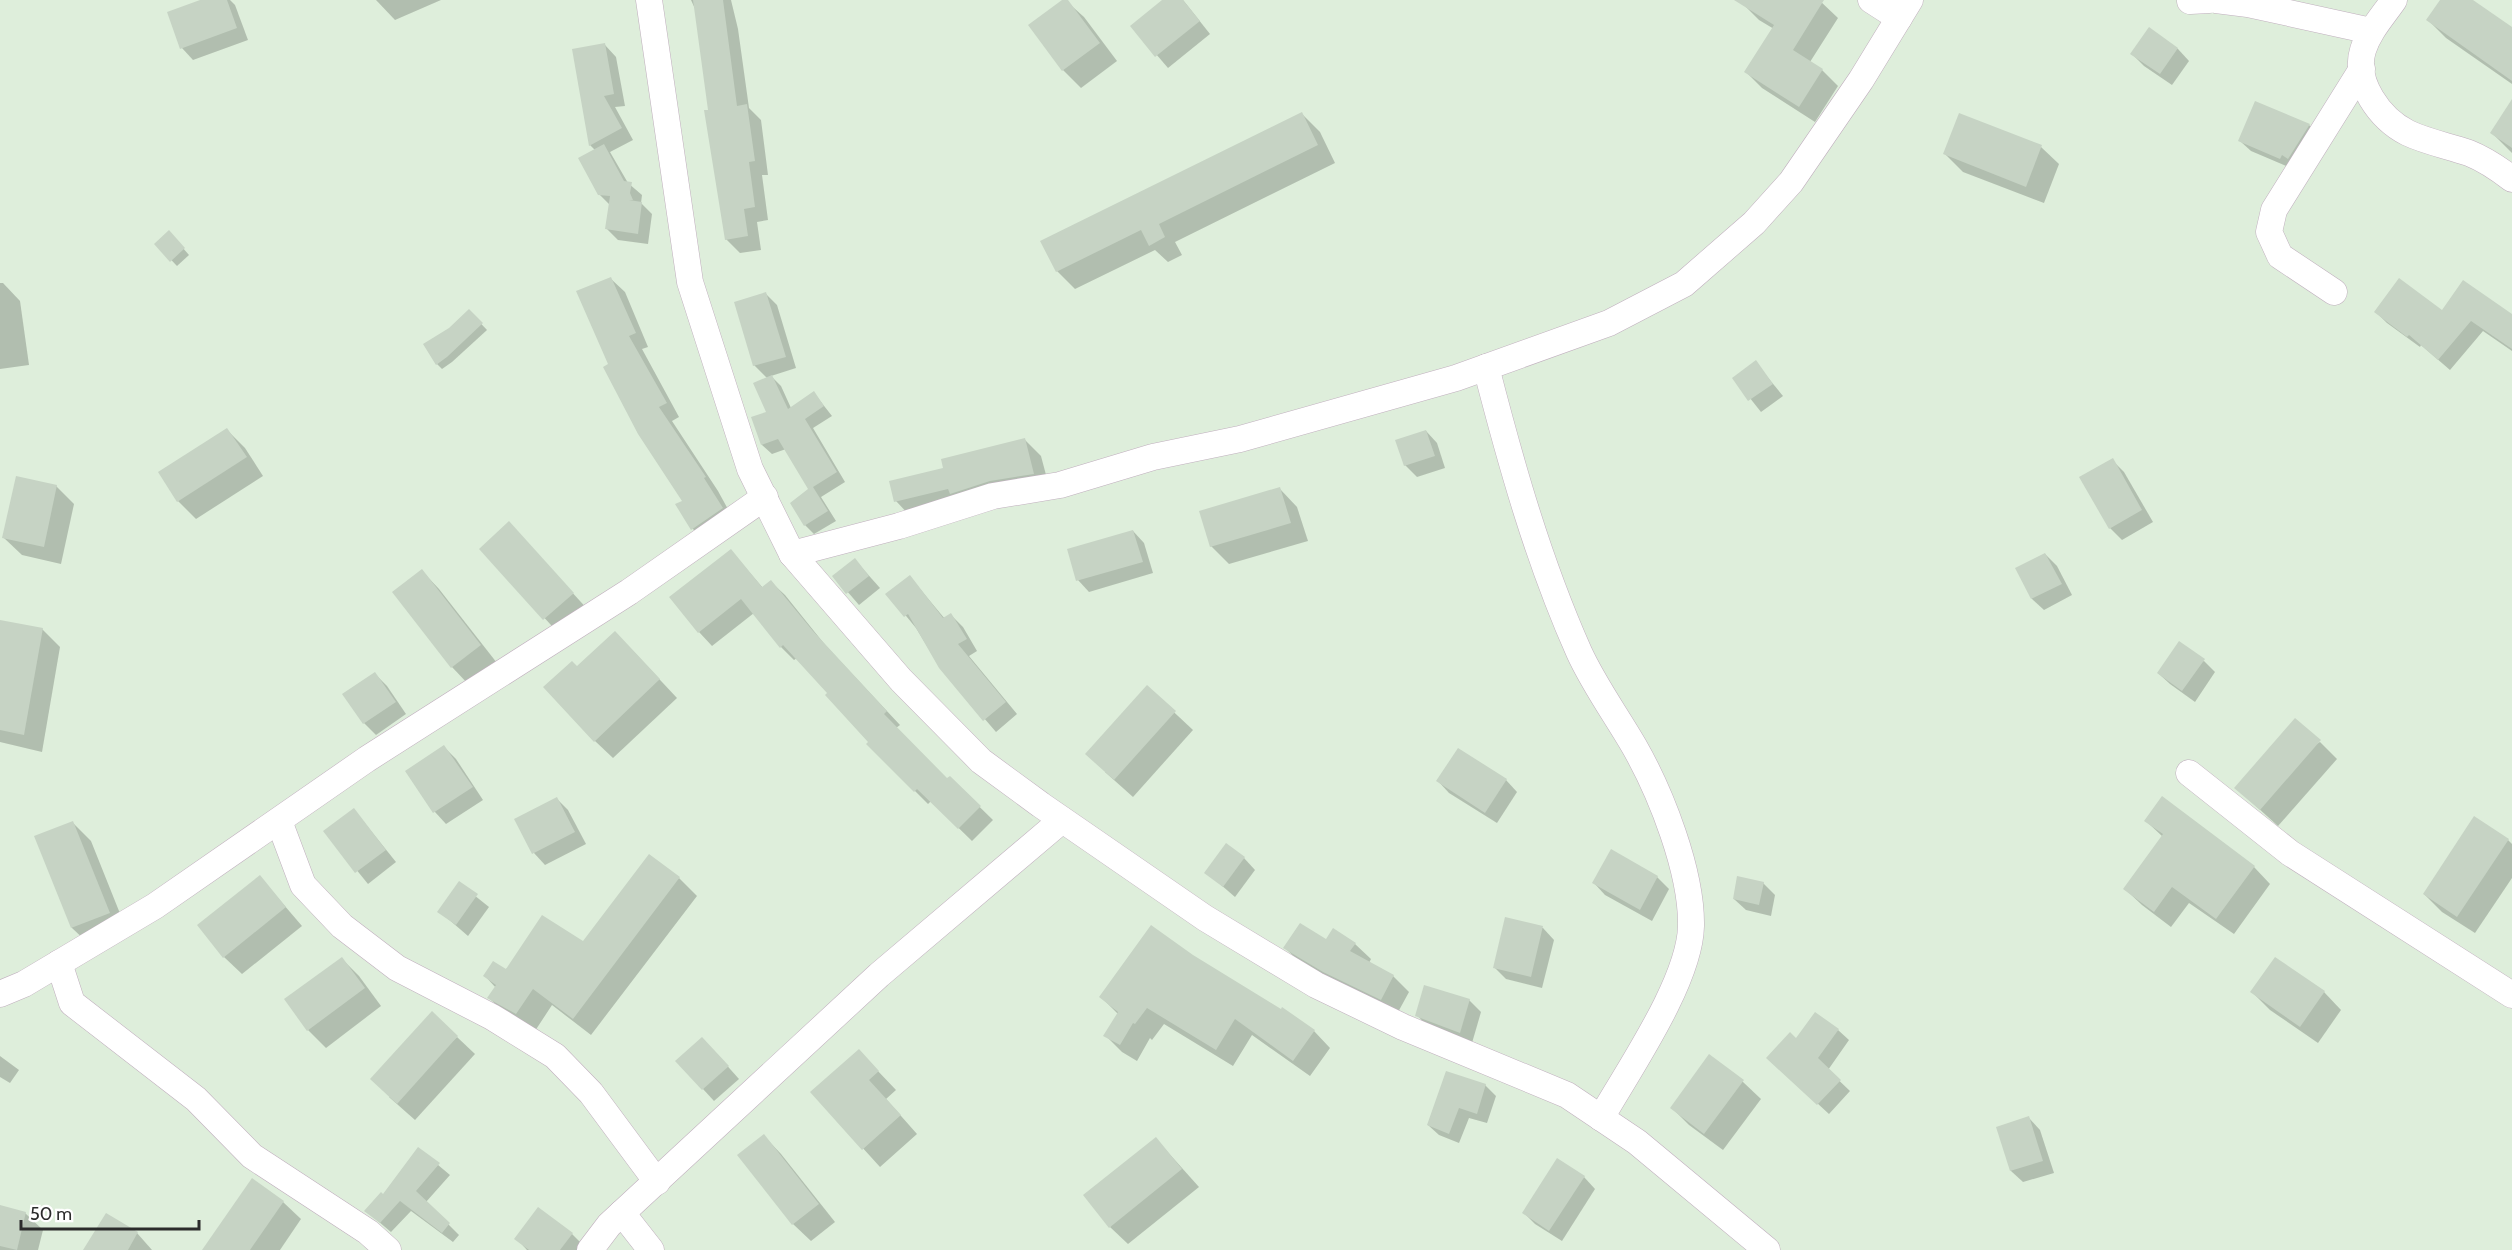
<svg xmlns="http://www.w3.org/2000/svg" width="2512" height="1250" font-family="Cabin,sans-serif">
<rect width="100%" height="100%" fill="#deeedb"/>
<g fill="#0003">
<path d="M204,0H230L235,5L248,40L193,60L182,48Z"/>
<path d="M376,0H441L395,20Z"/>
<path d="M691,0H731L738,29L749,108L761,120L768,175H762L768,220L757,222L761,250L740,253L726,239L696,11Z"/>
<path d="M1065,0L1084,17L1117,61L1081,88L1063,70Z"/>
<path d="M1164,0H1183L1210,34L1168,68L1132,26Z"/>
<path d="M1745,0H1819L1838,18L1810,62L1822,70L1838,86L1815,122L1762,88L1746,72L1774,29L1759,20L1743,4Z"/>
<path d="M2442,0H2471L2512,29V84L2446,38L2428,20Z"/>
<path d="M2150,29L2178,49L2189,61L2172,85L2144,66L2132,54Z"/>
<path d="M605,45L616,57L625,106L615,107L633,140L610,152L628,183L642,195L641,203L652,214L648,244L618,240L607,229L610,205L599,194L595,150L590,145Z"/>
<path d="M2512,101V153L2492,133Z"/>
<path d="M1302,114L1320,132L1335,163L1175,242L1182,255L1168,262L1155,250L1075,289L1057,271Z"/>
<path d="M2309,125L2320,136L2291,168L2251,151L2240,141Z"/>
<path d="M2041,147L2059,164L2044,203L1963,172L1945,154Z"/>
<path d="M169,232L189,255L177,266L156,244Z"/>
<path d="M611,279L625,292L648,347L642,349L679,417L672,421L718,491L735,522L706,543L693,529L677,505L684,501L609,365Z"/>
<path d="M0,283H3L20,301L29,365L0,369Z"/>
<path d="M766,294L777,305L796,368L771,376L781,386L791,408L814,393L832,416L813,428L845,482L821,497L836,521L814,534L805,525L810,489L786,449L772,454L762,445L768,413V379L754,365Z"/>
<path d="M469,311L487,330L452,362L442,369L437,364L450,329Z"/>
<path d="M2376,312L2512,315V351L2483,331L2450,370L2421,345L2420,347L2387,323Z"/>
<path d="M1755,362L1783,396L1761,412L1734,378Z"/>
<path d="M227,430L245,448L263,476L196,519L178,501Z"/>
<path d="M1426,431L1437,443L1445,468L1417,477L1405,465Z"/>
<path d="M1025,440L1041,456L1050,490L912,518L896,501L945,469Z"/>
<path d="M2112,460L2124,472L2153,522L2122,540L2110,528Z"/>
<path d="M56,486L74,504L61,564L22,555L4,538Z"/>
<path d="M1280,489L1297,507L1308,541L1229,564L1211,546Z"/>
<path d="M509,523L590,612L562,637L481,549Z"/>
<path d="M1133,531L1144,543L1153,573L1089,592L1078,580Z"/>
<path d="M731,551L763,588L771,582L785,595L826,646L900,725L896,728L947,780L950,778L993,820L972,841L931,801L928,804L868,744L871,742L829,693L797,658L794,660L781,647L754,613L712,646L699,632Z"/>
<path d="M2045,554L2057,566L2072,595L2044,610L2032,599L2017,569Z"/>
<path d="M855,560L880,588L859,605L834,576Z"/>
<path d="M422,571L439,589L497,663L469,685L452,667Z"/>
<path d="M910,577L945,619L951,615L963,627L977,651L969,656L1017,714L996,732L940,667L916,628L888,594Z"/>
<path d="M42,629L60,647L42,752L0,742V638Z"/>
<path d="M632,650L677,698L613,758L595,741L577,668Z"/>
<path d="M2204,661L2215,672L2195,702L2170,684L2158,673Z"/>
<path d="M375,674L387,686L406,714L376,735L364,723Z"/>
<path d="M1147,687L1193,730L1133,797L1105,772Z"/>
<path d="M2320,742L2337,759L2278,826L2236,788Z"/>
<path d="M444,747L456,759L483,800L446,824L435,812L407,771Z"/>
<path d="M1506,780L1517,792L1497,823L1449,793L1438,781Z"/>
<path d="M557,799L568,810L586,844L545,865L534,853L516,819Z"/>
<path d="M354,810L396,862L368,884L325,831Z"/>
<path d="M2146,821L2254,867L2270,884L2234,934L2189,903L2171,927L2142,905L2125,889L2163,837Z"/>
<path d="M73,823L91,841L127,931L90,945L72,928Z"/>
<path d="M2508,840L2512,844V878L2475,933L2442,912L2424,894Z"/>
<path d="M1611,851L1657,877L1669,889L1652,921L1605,895L1594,883Z"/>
<path d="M1244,858L1255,870L1235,897L1206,872Z"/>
<path d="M260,877L302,926L242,974L224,957Z"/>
<path d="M679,878L697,896L591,1035L552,1005L535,1031L507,1015L489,998L496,988L485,976L583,943Z"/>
<path d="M459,883L489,907L468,936L439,911Z"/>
<path d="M1763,883L1775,895L1771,916L1746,910L1734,899Z"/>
<path d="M1506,919L1543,928L1554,940L1542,988L1506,979L1494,967Z"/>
<path d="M1326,941L1355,944L1371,959L1369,963L1393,976L1409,992L1397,1014L1301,963L1285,948Z"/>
<path d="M342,959L359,976L381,1006L326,1048L308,1030Z"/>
<path d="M2252,992H2324L2341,1010L2318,1043L2270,1010Z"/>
<path d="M1101,997L1314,1031L1330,1048L1310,1076L1252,1035L1233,1066L1164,1024L1152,1040L1150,1038L1137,1061L1122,1052L1105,1035L1118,1014Z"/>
<path d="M1469,1000L1481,1012L1472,1043L1428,1027L1417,1015Z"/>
<path d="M1838,1030L1849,1040L1828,1070L1850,1091L1829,1114L1779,1068Z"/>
<path d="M457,1037L475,1054L415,1120L389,1097Z"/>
<path d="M714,1051L739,1079L714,1101L703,1089Z"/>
<path d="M0,1056L19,1070L10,1083L0,1077Z"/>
<path d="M1710,1057L1743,1082L1761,1099L1723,1150L1689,1125L1672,1108Z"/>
<path d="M876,1069L896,1090L886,1099L917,1134L880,1167L812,1092Z"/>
<path d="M1485,1085L1496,1096L1487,1123L1469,1118L1459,1143L1439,1135L1428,1125Z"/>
<path d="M2029,1118L2040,1130L2054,1173L2023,1182L2011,1171L1998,1128Z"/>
<path d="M764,1136L781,1154L835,1222L811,1241L793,1224Z"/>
<path d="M1156,1139L1199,1187L1128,1244L1110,1227Z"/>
<path d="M419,1149L450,1175L426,1202L459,1235L453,1242L411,1211L391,1232L366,1211L383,1197Z"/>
<path d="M1584,1177L1595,1189L1562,1241L1535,1224L1524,1213Z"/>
<path d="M283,1202L301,1219L280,1250H203Z"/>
<path d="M0,1206L25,1213L43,1230L38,1250H0Z"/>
<path d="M538,1209L572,1234L584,1246L581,1250H527L516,1238Z"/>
<path d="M106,1215L137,1233L152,1250H85Z"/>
</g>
<g fill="#c6d3c4">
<path d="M200,0H227L237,28L180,49L167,12Z"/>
<path d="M693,0H723L737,106L747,104L755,161L749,162L755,207L744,209L748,236L725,240L704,110H708Z"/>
<path d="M1062,0H1068L1100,43L1062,71L1028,25Z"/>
<path d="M1162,0H1183L1200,21L1155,57L1130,26Z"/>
<path d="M1734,0H1824L1793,50L1823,69L1799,107L1744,72L1774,25Z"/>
<path d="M2440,0H2473L2512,27V81L2426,20Z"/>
<path d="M2149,27L2178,48L2160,74L2130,54Z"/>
<path d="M605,43L614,94L604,96L622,128L589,146L572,49Z"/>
<path d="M2512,99V148L2490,133Z"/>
<path d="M2255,101L2310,124L2288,159L2282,155L2280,159L2238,141Z"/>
<path d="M1302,112L1318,145L1159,224L1165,237L1149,246L1141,230L1056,272L1040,241Z"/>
<path d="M1959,113L2042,145L2026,187L1943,154Z"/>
<path d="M604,144L624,181L632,182L630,193L633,200H629L642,202L638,234L605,229L610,196L598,195L578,158Z"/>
<path d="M169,230L185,248L170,262L154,244Z"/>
<path d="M611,277L636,333L629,336L667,403L659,407L706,477L704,478L723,508L691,530L675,504L682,501L638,434L603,367L608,364L576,291Z"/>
<path d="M2399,278L2442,310L2463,280L2512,314V349L2471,321L2438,360L2409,335L2407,337L2374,312Z"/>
<path d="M766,292L786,357L753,366L734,302Z"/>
<path d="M469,309L483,323L447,357L436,365L423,344L449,328Z"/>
<path d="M1756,360L1773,384L1748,401L1732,378Z"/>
<path d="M772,375L788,409L814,391L824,406L805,419L837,472L813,487L828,511L804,526L790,503L808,489L778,439L761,445L751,417L766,412L753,383Z"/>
<path d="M227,428L247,457L177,502L158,472Z"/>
<path d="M1426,430L1435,456L1404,466L1395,440Z"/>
<path d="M1025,438L1034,474L990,481L950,494L948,489L894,502L889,481L943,468L941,459Z"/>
<path d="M2113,458L2142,510L2109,529L2079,477Z"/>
<path d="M16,476L57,485L44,547L2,538Z"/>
<path d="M1280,487L1291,523L1210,547L1199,511Z"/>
<path d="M509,521L574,593L543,620L479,549Z"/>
<path d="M1133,530L1143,562L1076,581L1067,549Z"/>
<path d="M731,549L762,587L771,580L813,631L887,711L884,714L947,778L950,776L981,806L958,829L917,789L914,792L866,744L868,742L825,695L827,693L783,645L780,648L741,599L698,633L669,597Z"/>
<path d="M2045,553L2062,584L2031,599L2015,568Z"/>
<path d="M855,558L869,576L846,594L832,576Z"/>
<path d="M422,569L481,645L451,668L392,592Z"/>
<path d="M910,575L943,618L951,613L967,639L958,644L1006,702L983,721L939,668L908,614L904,617L885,594Z"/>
<path d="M0,620L43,628L24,735L0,730Z"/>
<path d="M615,631L660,679L594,742L543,687L572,661L577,666Z"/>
<path d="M2179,641L2205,659L2182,691L2157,673Z"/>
<path d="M375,672L396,702L363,724L342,694Z"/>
<path d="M1147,685L1176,711L1114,780L1085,754Z"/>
<path d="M2295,718L2321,740L2260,810L2234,788Z"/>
<path d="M444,745L473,787L433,813L405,771Z"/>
<path d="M1458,748L1507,779L1485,813L1436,781Z"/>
<path d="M2162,796L2255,866L2216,919L2172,887L2154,912L2123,889L2163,834L2144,821Z"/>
<path d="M557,797L575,832L532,854L514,819Z"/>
<path d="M354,808L386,850L355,873L323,831Z"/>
<path d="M2474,816L2509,839L2457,917L2423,894Z"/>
<path d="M73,821L110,913L71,928L34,836Z"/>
<path d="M1226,843L1245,857L1223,887L1204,873Z"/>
<path d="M1611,849L1658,876L1640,910L1592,883Z"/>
<path d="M649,854L680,877L573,1019L533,989L516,1014L487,998L496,985L483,976L493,961L506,969L542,915L583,941Z"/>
<path d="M260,875L286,907L223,958L197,925Z"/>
<path d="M1737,876L1764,882L1759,905L1733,899Z"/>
<path d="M459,881L478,894L456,925L437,912Z"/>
<path d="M1505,917L1543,926L1531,977L1493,968Z"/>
<path d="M1300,923L1326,939L1333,928L1356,943L1350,951L1394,975L1381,1000L1323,972L1283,948Z"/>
<path d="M1151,925L1193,955L1281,1009L1282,1007L1315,1030L1293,1061L1235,1019L1216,1050L1147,1008L1135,1024L1133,1023L1120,1045L1103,1036L1118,1012L1099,997Z"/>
<path d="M342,957L365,988L307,1031L284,999Z"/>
<path d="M2275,957L2325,991L2300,1027L2250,992Z"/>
<path d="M1424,985L1470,999L1460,1033L1415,1016Z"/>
<path d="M432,1011L458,1036L397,1104L370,1079Z"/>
<path d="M1815,1012L1839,1029L1818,1058L1841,1080L1817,1105L1766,1058L1790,1032L1796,1038Z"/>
<path d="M702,1037L729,1066L702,1090L675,1061Z"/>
<path d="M859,1049L879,1071L869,1080L901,1115L862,1150L810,1092Z"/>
<path d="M1709,1054L1744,1080L1704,1134L1670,1108Z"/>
<path d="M1446,1071L1486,1084L1477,1114L1459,1108L1449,1134L1427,1125Z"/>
<path d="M2029,1116L2043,1161L2010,1171L1996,1127Z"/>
<path d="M764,1134L819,1204L792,1225L737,1155Z"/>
<path d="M1156,1137L1182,1169L1109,1228L1083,1195Z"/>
<path d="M418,1147L440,1163L416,1191L450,1223L442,1233L400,1201L380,1223L364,1211L381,1192L383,1194Z"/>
<path d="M1557,1158L1585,1176L1549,1231L1522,1213Z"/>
<path d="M252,1178L284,1201L250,1250H202Z"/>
<path d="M0,1205L26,1212L17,1250L0,1246Z"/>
<path d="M538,1207L573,1233L560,1250H529L514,1239Z"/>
<path d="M106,1213L138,1232L128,1250H83Z"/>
</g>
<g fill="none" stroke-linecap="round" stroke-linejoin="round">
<g stroke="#c0afbe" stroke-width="27">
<g id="minor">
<path d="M649,0L690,282L750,469L792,554L901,680L981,761L1041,805L1205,918L1316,985L1403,1027L1567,1095L1637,1142L1767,1250"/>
<path d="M1871,0L1899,18"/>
<path d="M2216,0L2248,4L2371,31"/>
<path d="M2394,0C2383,16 2369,31 2363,50C2353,82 2380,119 2408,133C2427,142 2449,146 2469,153C2484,159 2499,169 2512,179"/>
<path d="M2190,1L2209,0"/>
<path d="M2334,292L2280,256L2269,232L2274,210L2362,69"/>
<path d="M1486,367C1511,464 1538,560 1579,652C1594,685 1616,715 1634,746C1661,793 1692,872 1691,926C1690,981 1629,1069 1601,1118"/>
<path d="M792,554L899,526L993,496L1060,485L1153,457L1240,439L1456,378L1609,323L1684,284L1754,223L1791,182L1861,80L1910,0"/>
<path d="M2189,773L2290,853L2512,995"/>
<path d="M279,821L303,885L342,926L397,968L492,1017L555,1056L591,1093L657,1182"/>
<path d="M59,963L72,1003L196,1099L252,1156L368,1232L388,1250"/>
<path d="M0,994L24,984L155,906L367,759L629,592L765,497"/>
<path d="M622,1213L651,1250"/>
<path d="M590,1250L609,1225L879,975L1062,820"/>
</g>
</g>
<use href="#minor" stroke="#fff" stroke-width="26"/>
</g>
<path d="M21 1220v9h178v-9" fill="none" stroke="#2b2b2b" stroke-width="3"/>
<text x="30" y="1220" font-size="18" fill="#2b2b2b" stroke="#ffffff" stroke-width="4.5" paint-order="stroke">50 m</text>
</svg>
